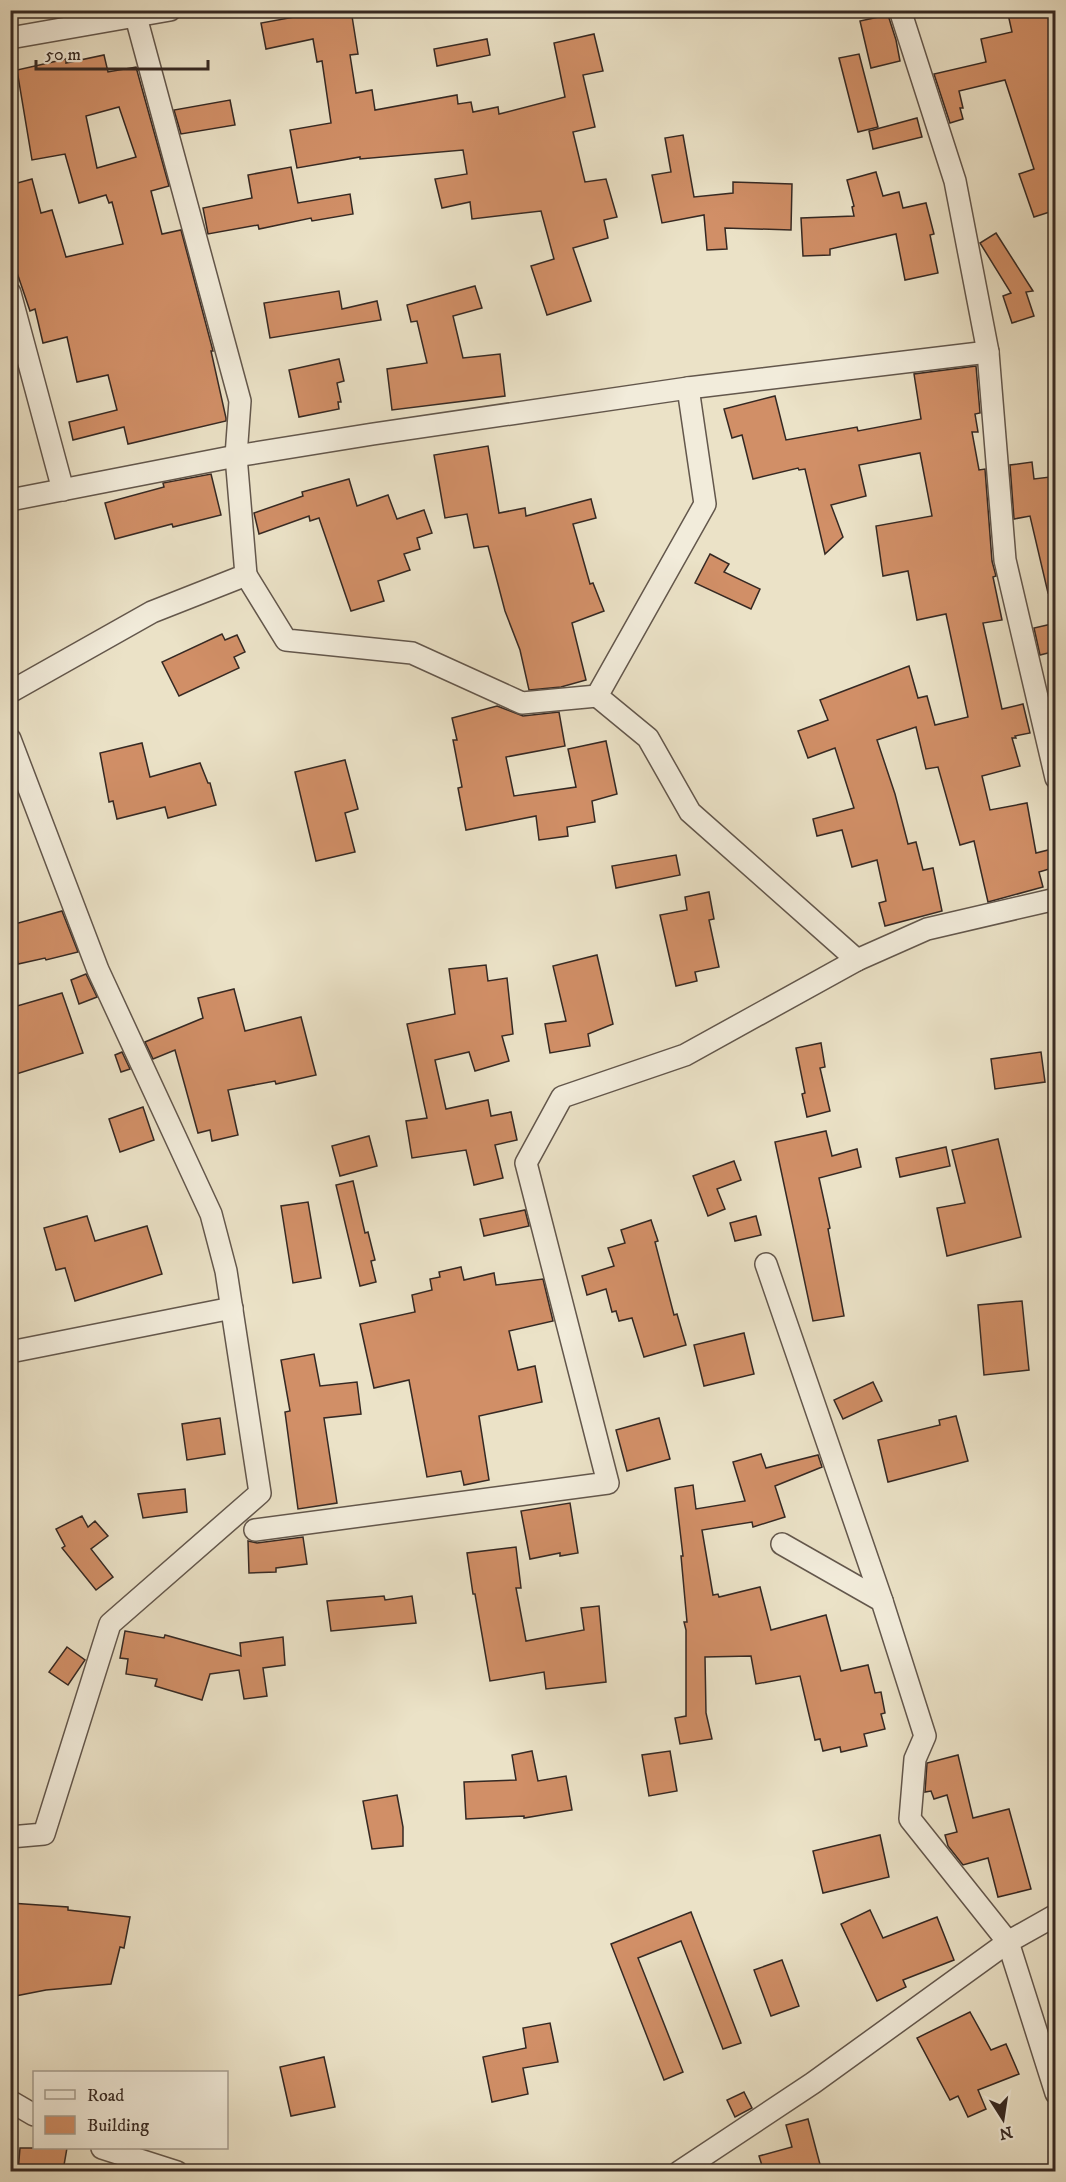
<svg xmlns="http://www.w3.org/2000/svg" width="1066" height="2182" font-family="'IM FELL DW Pica',serif">
<rect width="100%" height="100%" fill="#ebe2c7"/>
<filter id="stains"><feTurbulence type="fractalNoise" baseFrequency=".00333" numOctaves="4"/><feColorMatrix values="0 0 0 0 .2 0 0 0 0 .09 0 0 0 0 .02 0 0 0 .5 -.17"/></filter>
<radialGradient id="worn" r=".72"><stop offset=".6" stop-color="#630" stop-opacity="0"/><stop offset="1" stop-color="#630" stop-opacity=".3"/></radialGradient>
<g fill="#d18f67" stroke="#362923" stroke-width="1.5" fill-rule="evenodd">
<path d="M333,10H351L358,54L350,55L356,93L372,90L375,110L457,95L458,104L471,102L473,112L498,107L499,114L565,97L554,43L594,34L603,71L583,75L595,127L573,132L585,182L606,179L617,217L604,220L608,238L573,248L591,301L547,315L531,266L554,259L541,211L472,219L470,202L442,208L435,179L467,174L463,150L360,159V157L297,168L290,130L331,123L322,61L317,62L313,39L266,49L261,23Z"/>
<path d="M1021,10H1041L1043,16L1056,12V210L1034,217L1019,174L1034,169L1005,80L959,91L963,108H960L963,119L950,123L934,74L986,62L981,39L1012,32L1008,14Z"/>
<path d="M888,15L896,40L900,61L871,68L860,21Z"/>
<path d="M487,39L490,55L437,66L434,49Z"/>
<path d="M859,54L878,127L858,132L839,58Z"/>
<path d="M104,55L108,72L136,67L169,186L151,191L162,234L181,230L213,351H211L226,418V421L128,444L124,427L73,440L69,422L117,410L108,375L77,382L67,337L43,343L35,309L30,311L10,252V185L32,179L41,213L52,210L66,257L123,244L112,202L109,203L106,195L79,203L65,154L32,160L17,70L66,59V63ZM119,107L136,157L97,168L86,116Z"/>
<path d="M230,100L235,125L181,134L174,110Z"/>
<path d="M917,118L922,137L873,149L869,131Z"/>
<path d="M683,135L694,197L733,193V182L792,184L791,230L725,228L727,249L707,250L704,215L662,223L652,175L671,172L665,138Z"/>
<path d="M291,167L298,203L350,194L353,214L312,221L311,218L259,229L258,225L208,234L203,208L252,198L248,175Z"/>
<path d="M876,172L883,196L899,192L903,208L926,203L934,234L930,235L938,273L905,280L896,234L830,249V255L803,256L801,218L854,216L852,207L854,206L847,180Z"/>
<path d="M996,233L1033,291L1026,292L1034,316L1012,323L1003,296L1011,293L980,243Z"/>
<path d="M475,286L482,308L453,316L463,358L500,354L505,396L392,410L387,369L427,363L417,321L411,322L407,305Z"/>
<path d="M339,291L342,309L377,301L381,320L270,338L264,303Z"/>
<path d="M339,359L344,381L337,383L341,402H338L339,409L299,417L289,370Z"/>
<path d="M976,366L980,413L975,414L978,432H972L979,470L985,469L992,561L996,576L993,577L1002,620L983,623L1002,709L1023,704L1030,733L1015,736L1016,738H1012L1020,766L982,776L990,810L1027,803L1036,853L1056,848V867L1039,872L1043,887L988,902L974,841L960,845L938,767L926,769L916,727L877,740L895,794L908,844L916,842L923,870L933,868L942,911L885,926L879,903L886,901L877,860L852,867L842,830L817,836L813,819L854,808L835,748L808,758L798,731L828,720L820,700L909,666L918,698L927,696L935,725L968,717L946,614L917,620L908,571L883,576L876,526L932,516L920,453L859,465L866,496L831,505L843,537L825,554L805,469L799,470L798,468L753,479L742,435L732,438L724,409L775,396L786,440L857,427L858,431L921,419L914,374Z"/>
<path d="M488,446L499,513L525,508L526,516L591,499L596,518L573,524L590,584L593,583L604,611L572,623L586,680L561,687L529,690L520,650L505,611L488,546L474,548L467,514L445,518L434,455Z"/>
<path d="M1032,462L1034,479L1050,477L1056,510V592L1048,593L1030,516L1014,519L1010,465Z"/>
<path d="M211,474L221,515L173,527L172,524L115,539L105,503L164,487L163,483Z"/>
<path d="M349,479L357,506L388,495L397,519L424,510L432,533L417,538L420,549L404,554L410,570L378,581L384,601L351,611L319,518L310,521L309,516L259,534L254,513L303,496L302,492Z"/>
<path d="M710,554L729,564L724,572L760,589L751,609L695,583Z"/>
<path d="M1056,623V651L1040,655L1034,628Z"/>
<path d="M222,634L225,640L237,635L245,652L234,657L239,668L179,696L162,662Z"/>
<path d="M497,706L523,716L559,712L565,746L506,757L514,796L576,787L568,749L606,741L617,794L592,801L595,822L567,827L568,836L539,840L536,816L466,830L458,788L462,787L453,740H457L452,718Z"/>
<path d="M142,743L150,777L200,763L208,783H210L216,805L168,818L165,807L117,819L113,801L109,802L100,753Z"/>
<path d="M345,760L358,809L345,813L355,852L316,861L295,772Z"/>
<path d="M676,855L680,875L616,888L612,866Z"/>
<path d="M709,892L714,919L709,920L719,967L695,972L697,981L676,986L660,915L687,910L685,897Z"/>
<path d="M62,911L78,952L46,960L45,958L18,964L11,925Z"/>
<path d="M597,955L613,1024L588,1034L590,1046L550,1053L545,1024L566,1021L553,966Z"/>
<path d="M486,965L488,981L507,978L513,1034L502,1036L509,1061L475,1071L469,1052L435,1060L446,1109L488,1100L491,1116L511,1112L517,1140L495,1145L503,1178L474,1185L466,1150L412,1158L406,1121L427,1118L407,1024L455,1014L449,969Z"/>
<path d="M86,974L97,997L79,1004L71,980Z"/>
<path d="M234,989L245,1031L301,1017L316,1075L276,1084L275,1081L228,1090L238,1135L212,1141L210,1130L198,1133L175,1050L153,1059L145,1042L203,1018L198,998Z"/>
<path d="M62,993L83,1053L10,1076V1008Z"/>
<path d="M821,1043L825,1067L820,1068L830,1111L807,1117L802,1094L805,1093L796,1048Z"/>
<path d="M122,1052L130,1069L121,1072L115,1055Z"/>
<path d="M1041,1052L1045,1082L995,1089L991,1059Z"/>
<path d="M143,1107L154,1140L120,1152L109,1119Z"/>
<path d="M826,1131L832,1156L857,1149L861,1167L819,1178L830,1228L828,1229L844,1316L813,1321L775,1142Z"/>
<path d="M369,1136L377,1166L340,1176L332,1146Z"/>
<path d="M998,1139L1021,1237L947,1256L937,1208L965,1203L952,1150Z"/>
<path d="M946,1147L950,1166L900,1177L896,1158Z"/>
<path d="M734,1161L741,1180L717,1189L725,1209L708,1216L693,1176Z"/>
<path d="M353,1181L365,1233L368,1232L375,1260L371,1261L376,1282L360,1286L336,1185Z"/>
<path d="M308,1202L321,1278L293,1283L281,1206Z"/>
<path d="M525,1210L529,1226L484,1236L480,1219Z"/>
<path d="M87,1216L95,1241L147,1226L162,1274L75,1301L65,1268L56,1270L44,1228Z"/>
<path d="M756,1216L761,1235L735,1241L730,1223Z"/>
<path d="M651,1220L658,1241L655,1242L674,1315L677,1314L686,1345L644,1357L632,1318L619,1321L616,1311L612,1312L606,1289L587,1295L582,1276L614,1266L608,1248L625,1243L621,1230Z"/>
<path d="M461,1267L464,1280L494,1273L496,1285L543,1279L553,1321L509,1331L518,1370L535,1366L542,1402L479,1416L489,1480L464,1485L461,1471L427,1477L409,1380L374,1388L360,1324L415,1312L412,1295L432,1290L430,1279L440,1277L439,1272Z"/>
<path d="M1022,1301L1029,1370L984,1375L978,1305Z"/>
<path d="M744,1333L754,1374L704,1386L694,1345Z"/>
<path d="M314,1354L320,1386L357,1382L361,1414L324,1418L337,1503L298,1509L285,1412L290,1411L281,1360Z"/>
<path d="M873,1382L882,1401L843,1419L834,1400Z"/>
<path d="M956,1416L968,1461L888,1482L878,1440L940,1425L939,1420Z"/>
<path d="M220,1418L225,1454L187,1460L182,1424Z"/>
<path d="M659,1418L670,1459L627,1471L616,1430Z"/>
<path d="M761,1454L766,1468L818,1455L822,1467L775,1486L785,1517L753,1527L752,1522L702,1530L713,1595L718,1594L719,1597L760,1587L771,1630L826,1615L841,1671L868,1665L875,1693L881,1692L885,1713L881,1714L885,1729L864,1734L867,1746L841,1752L840,1747L823,1751L820,1739L815,1740L800,1676L756,1684L751,1656L705,1657L706,1713L712,1739L680,1744L675,1718L686,1716V1630L684,1622H687L681,1556H683L675,1488L693,1485L696,1509L745,1501L733,1462Z"/>
<path d="M185,1489L187,1512L143,1518L138,1494Z"/>
<path d="M570,1503L578,1553L560,1556V1553L530,1559L521,1511Z"/>
<path d="M82,1516L88,1527L95,1521L108,1536L91,1549L113,1577L96,1590L62,1548L65,1546L56,1529Z"/>
<path d="M303,1537L307,1564L276,1568V1572L249,1573L248,1541L257,1543Z"/>
<path d="M516,1547L521,1588H516L526,1641L584,1630L581,1608L599,1606L606,1682L546,1689L544,1672L490,1681L475,1594H473L467,1553Z"/>
<path d="M384,1596L385,1600L412,1596L416,1623L331,1631L327,1601Z"/>
<path d="M125,1631L164,1638L165,1635L241,1656L240,1643L283,1637L285,1665L263,1668L267,1696L244,1699L239,1670L210,1674L202,1700L155,1686L157,1679L126,1674L128,1659L120,1658Z"/>
<path d="M67,1647L85,1660L68,1685L49,1672Z"/>
<path d="M532,1751L538,1781L566,1776L572,1810L524,1818V1816L466,1819L464,1782L516,1780L512,1755Z"/>
<path d="M670,1751L677,1791L649,1796L642,1755Z"/>
<path d="M958,1755L973,1818L1009,1809L1031,1889L998,1897L988,1858L963,1865L948,1846L945,1835L957,1832L947,1795L934,1799L931,1791L925,1792L927,1763Z"/>
<path d="M397,1795L403,1827V1846L372,1849L363,1801Z"/>
<path d="M880,1835L889,1877L823,1893L813,1851Z"/>
<path d="M10,1903L68,1907V1910L130,1917L124,1948L120,1947L111,1984L46,1990L10,1997Z"/>
<path d="M870,1910L883,1938L937,1917L954,1960L903,1980L906,1987L877,2001L841,1924Z"/>
<path d="M691,1912L741,2043L723,2049L681,1941L638,1958L683,2072L664,2080L611,1944Z"/>
<path d="M782,1960L799,2006L771,2016L754,1970Z"/>
<path d="M970,2012L991,2050L1006,2044L1019,2074L978,2090L986,2109L968,2117L958,2096L950,2100L917,2038Z"/>
<path d="M550,2023L558,2062L523,2068L528,2094L492,2102L483,2057L526,2048L523,2028Z"/>
<path d="M324,2057L335,2107L291,2116L280,2067Z"/>
<path d="M744,2092L752,2108L735,2117L727,2100Z"/>
<path d="M808,2119L822,2172H764L759,2156L792,2147L786,2125Z"/>
<path d="M20,2148H67L63,2171L44,2168L43,2172H18Z"/>
</g>
<g fill="none" stroke-linecap="round" stroke-linejoin="round">
<g stroke="#63574c" stroke-width="24">
<g id="minor">
<path d="M900,10L955,181L988,352L1005,560L1056,778"/>
<path d="M10,38L170,10"/>
<path d="M10,293L63,490"/>
<path d="M688,388L705,504L597,696L648,738L690,812L857,960L927,929L1056,899"/>
<path d="M10,500L236,456L373,434L688,388L988,352"/>
<path d="M246,575L286,640L412,653L522,703L597,696"/>
<path d="M10,692L152,612L246,575L236,456L240,401L136,17"/>
<path d="M10,739L98,970L211,1214L226,1271L260,1493L110,1624L44,1834L10,1837"/>
<path d="M766,1264L882,1601"/>
<path d="M10,1352L232,1308"/>
<path d="M255,1530L608,1483L526,1163L562,1097L685,1055L857,960"/>
<path d="M1056,1915L1008,1942L1056,2093"/>
<path d="M10,2101L34,2115"/>
<path d="M102,2148L177,2172"/>
<path d="M679,2172L813,2083L1008,1942L910,1819L915,1759L925,1736L882,1601L782,1544"/>
</g>
</g>
<use href="#minor" stroke="#f2ecdb" stroke-width="21"/>
</g>
<rect width="1066" height="2182" fill="none" stroke="#ebe2c7" stroke-width="36"/>
<rect x="12" y="12" width="1042" height="2158" fill="none" stroke="#362923" stroke-width="3"/>
<rect x="18" y="18" width="1030" height="2146" fill="none" stroke="#362923" stroke-width="1.5"/>
<rect x="33" y="2071" width="195" height="78" fill="#f2ecdb" stroke="#a79e91" stroke-width="1.5"/>
<rect x="45" y="2090" width="30" height="9" fill="#f2ecdb" stroke="#a79e91" stroke-width="1.5"/>
<text x="87" y="2101" font-size="18" fill="#362923">Road</text>
<rect x="45" y="2116" width="30" height="18" fill="#d18f67" stroke="#a79e91" stroke-width="1.5"/>
<text x="87" y="2131" font-size="18" fill="#362923">Building</text>
<g transform="translate(1003 2119) rotate(168)" stroke="#f2ecdb" stroke-width="4.5" paint-order="stroke">
<path d="M0-4.5L10 22L0 15L-10 22Z" fill="#362923"/>
<text y="-9" font-size="16" font-weight="bold" text-anchor="middle" fill="#362923">N</text>
</g>
<path d="M36 60v9h172v-9" fill="none" stroke="#362923" stroke-width="3"/>
<text x="45" y="60" font-size="18" fill="#362923" stroke="#f2ecdb" stroke-width="4.5" paint-order="stroke">50 m</text>
<rect width="100%" height="100%" filter="url(#stains)"/>
<rect width="100%" height="100%" fill="url(#worn)"/>
</svg>
